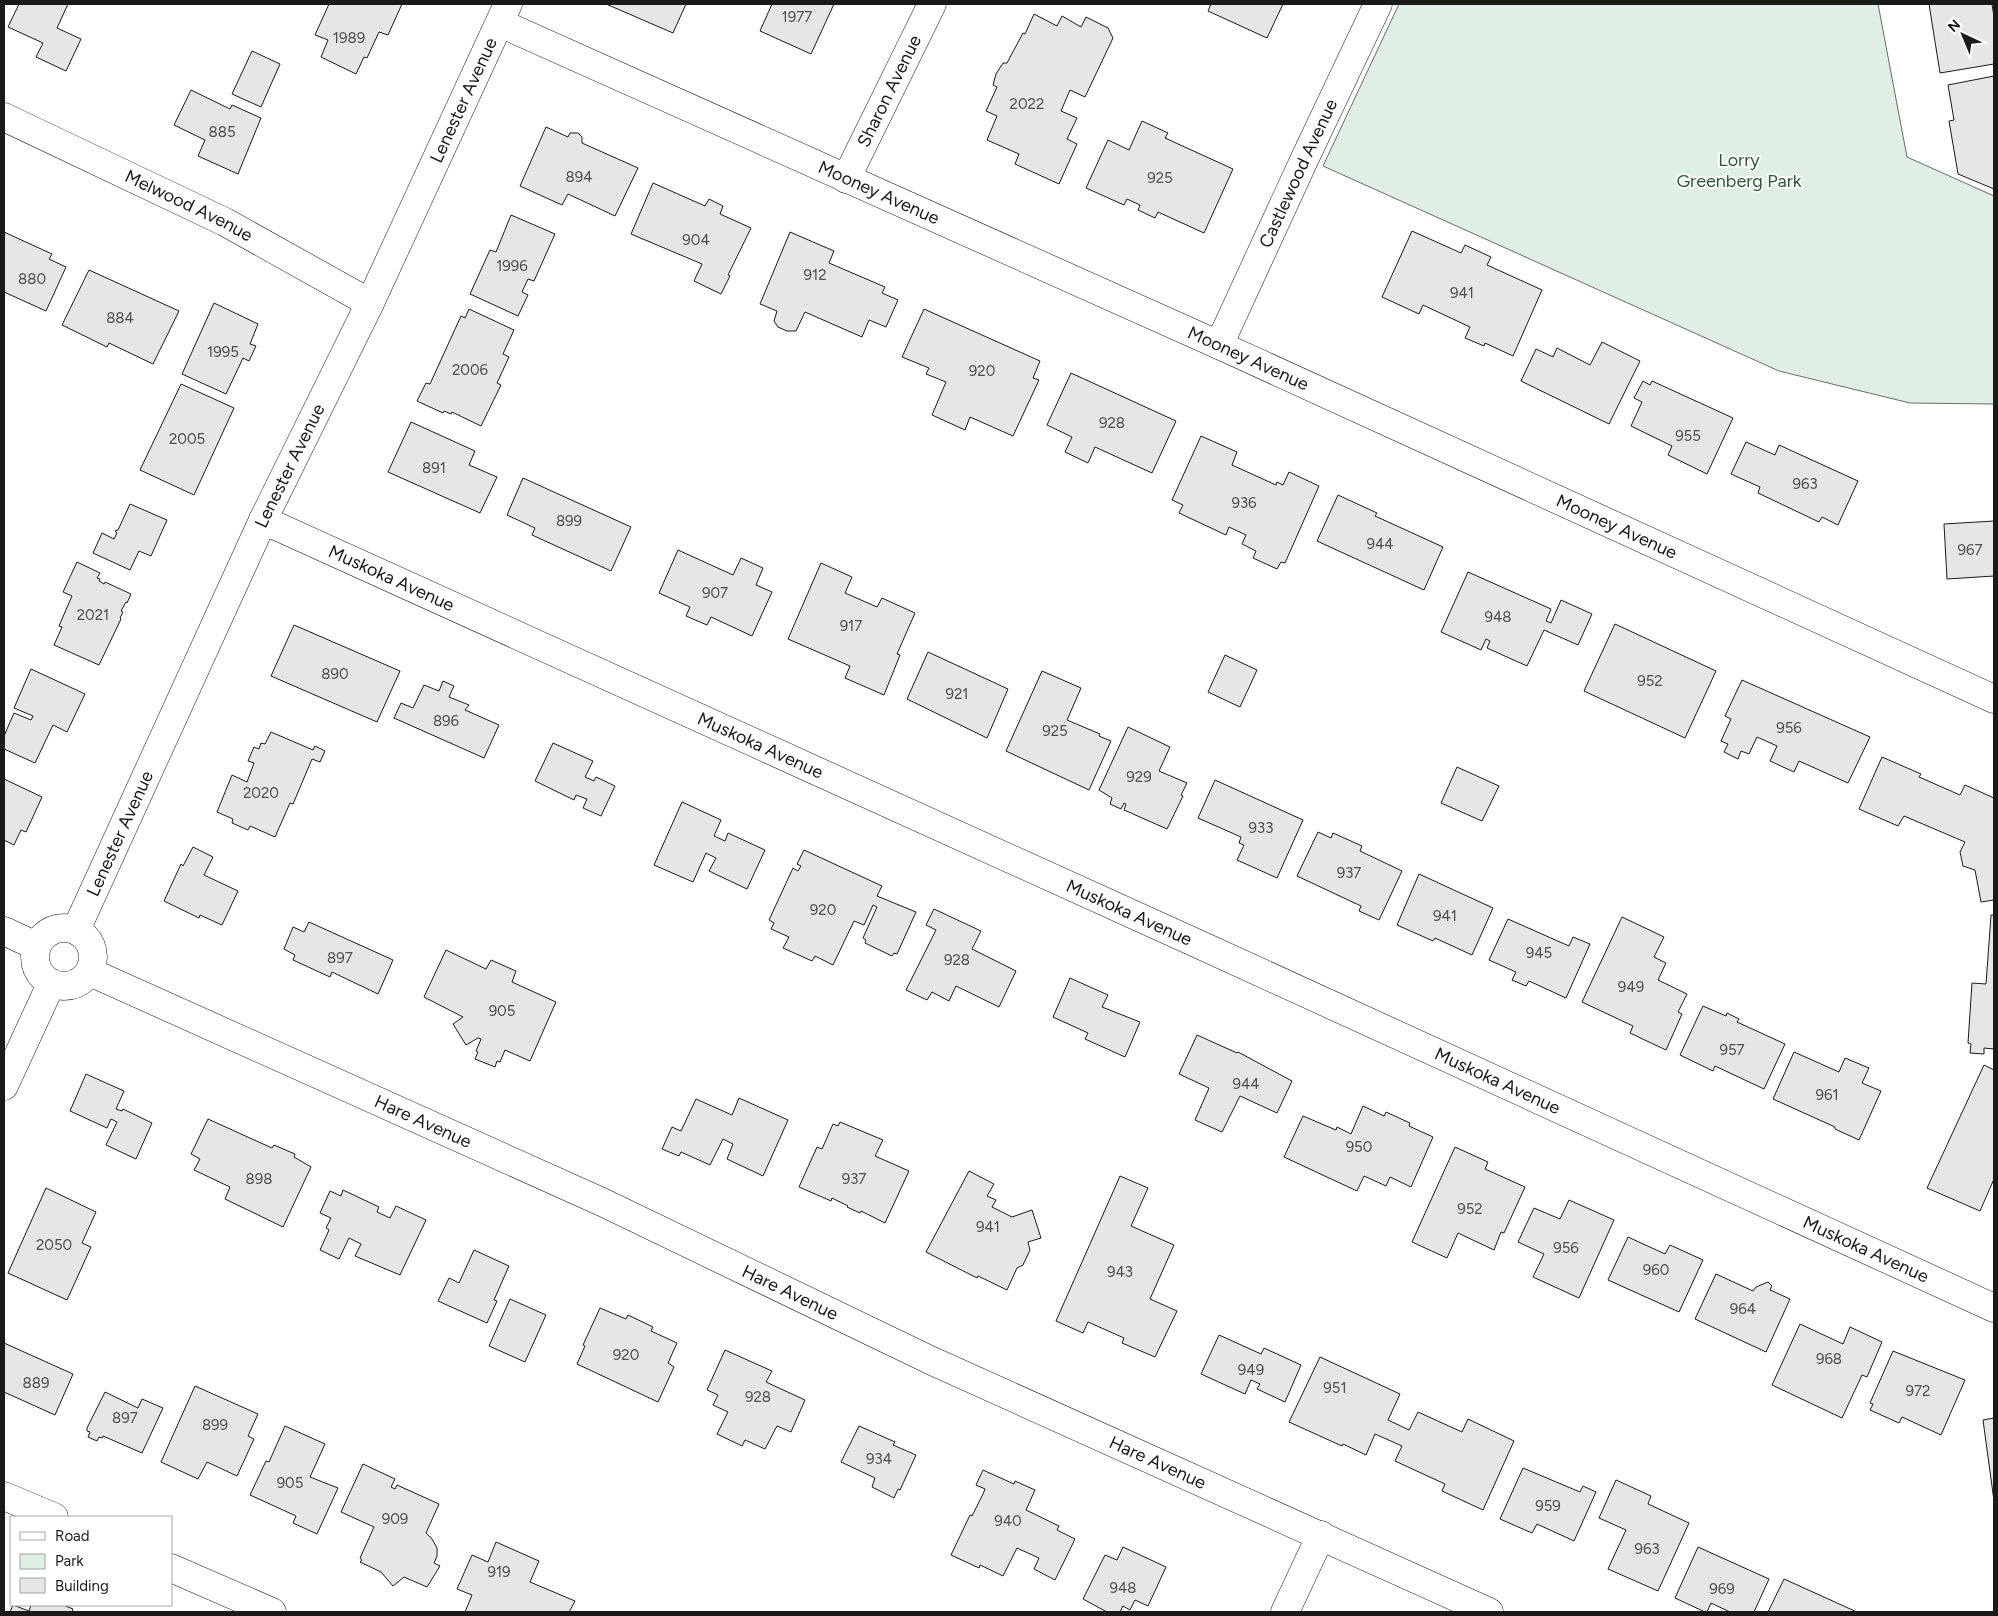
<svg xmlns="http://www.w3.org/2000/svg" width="1998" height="1616" font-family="Figtree,sans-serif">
<rect width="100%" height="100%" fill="#fff"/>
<path fill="#e0efe3" stroke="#6a6a6a" d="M1399,4H1878L1907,157L1994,196V404L1910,403L1779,371L1323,166Z"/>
<g fill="#e6e6e6" stroke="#1a1a1a">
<path d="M19,4H68L57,28L81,39L66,71L36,57L43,43L8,27Z"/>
<path d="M329,4H402L388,35L379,32L367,58L364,57L356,74L321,57L328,40L315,35Z"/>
<path d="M606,4H686L673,33Z"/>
<path d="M772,4H834L811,54L760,31Z"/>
<path d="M1211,4H1283L1267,38L1208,11Z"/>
<path d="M1929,4H1992L1994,17V64L1940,73Z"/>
<path d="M1034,14L1057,26L1062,16L1081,27L1086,17L1108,28L1113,38L1085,97L1070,90L1061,111L1077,118L1067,139L1077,144L1059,184L1015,164L1019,154L987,140L997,116L986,111L997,87L993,85L996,74L1003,63H1007L1023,33L1025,34Z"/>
<path d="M252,51L280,64L261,107L232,94Z"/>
<path d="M1994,76V189L1958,174L1949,121L1954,120L1948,85Z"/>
<path d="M191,90L230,109L232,105L261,118L238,174L198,156L205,140L174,125Z"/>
<path d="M1142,121L1168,133L1165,138L1233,169L1204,233L1158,212L1155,218L1138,210L1140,205L1127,199L1124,205L1086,188L1108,140L1129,150Z"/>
<path d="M546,127L568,137L570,133H578L582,137V143L638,168L615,216L568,194L562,205L520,186Z"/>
<path d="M653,183L705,206L709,199L723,206L720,214L751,228L728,275L730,276L721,294L694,281L702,264L631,234Z"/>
<path d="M511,215L555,234L534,281L528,279L522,292L528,295L518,316L470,294L490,250L496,252Z"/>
<path d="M1412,231L1461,253L1465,245L1491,257L1487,265L1542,290L1513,356L1485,343L1484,346L1465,338L1470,327L1423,305L1419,314L1382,297Z"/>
<path d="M4,232L52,254L49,259L66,267L46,311L4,292Z"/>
<path d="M790,232L834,251L829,263L885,287L882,293L898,300L886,327L869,320L862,337L805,312L796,331H787L778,327L774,321L777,311L760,304Z"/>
<path d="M89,270L179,311L153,364L109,343L107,347L62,325Z"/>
<path d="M214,303L258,324L250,344L256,346L249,361L243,358L226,394L182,374Z"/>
<path d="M469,309L514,330L503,354L509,357L497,383L501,385L481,426L452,412L451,414L444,411L443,413L417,401L426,383L430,384L461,316L465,318Z"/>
<path d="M924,309L1040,361L1033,378L1039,380L1013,436L970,417L965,430L932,415L946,382L926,374L929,368L902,357Z"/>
<path d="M1602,342L1640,361L1609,424L1521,381L1536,349L1553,357L1557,348L1590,365Z"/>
<path d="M1071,373L1176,421L1152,473L1095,447L1088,463L1065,452L1072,437L1047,425Z"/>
<path d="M1643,381L1650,385L1652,381L1733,418L1707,474L1668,455L1672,446L1631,426L1642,402L1634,398Z"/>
<path d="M181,384L234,408L194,495L140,470Z"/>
<path d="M411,422L475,451L469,465L497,477L480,513L388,472Z"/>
<path d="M1201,436L1237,452L1232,465L1276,485L1277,482L1283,485L1289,472L1319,486L1285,563L1281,562L1277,569L1253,558L1256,551L1242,544L1246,535L1229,527L1226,535L1179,513L1183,505L1172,500Z"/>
<path d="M1746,442L1775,455L1779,445L1858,481L1838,525L1822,517L1819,522L1758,493L1760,487L1731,474Z"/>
<path d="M523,478L631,527L611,571L532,535L535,528L507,515Z"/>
<path d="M1338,495L1377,513L1375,516L1443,547L1424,590L1317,541Z"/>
<path d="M130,504L167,520L151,556L139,551L130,570L93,553L102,533L114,539L117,533L115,531L118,530Z"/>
<path d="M1994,521V576L1947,579L1944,524Z"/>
<path d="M678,550L733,575L741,558L763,568L756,585L772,592L752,636L711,617L707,625L686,616L690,607L659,593Z"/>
<path d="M77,562L100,573L97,578L100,579L99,581L104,584L105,582L131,594L127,603L126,602L121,611L123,612L120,618L121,619L99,665L54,645L62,627L59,626L72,596L63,592Z"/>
<path d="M821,563L852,577L845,593L877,607L882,598L915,613L897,654L900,655L884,695L845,678L850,666L788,639Z"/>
<path d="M1468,572L1551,609L1546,621L1551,623L1561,600L1592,614L1578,645L1544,630L1527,666L1487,648L1490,641L1486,639L1481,650L1441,632Z"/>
<path d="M1615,624L1716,671L1685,738L1584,691Z"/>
<path d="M294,625L400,671L377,722L271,676Z"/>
<path d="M928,652L1008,689L987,738L907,699Z"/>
<path d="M1225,655L1257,670L1240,707L1208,692Z"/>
<path d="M31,669L85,694L67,732L53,725L35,763L4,749V736L14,713L31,720L33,716L14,708Z"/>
<path d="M1042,671L1081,688L1067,720L1100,734L1099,736L1111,741L1089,790L1006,751Z"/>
<path d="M1742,680L1870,737L1848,783L1799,761L1794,772L1770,761L1777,746L1757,737L1749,754L1741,751L1738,759L1724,752L1728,744L1721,741L1731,719L1725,716Z"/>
<path d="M443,681L454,686L449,697L469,705L465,710L499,725L484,758L394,718L401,703L413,708L424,685L439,691Z"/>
<path d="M1128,727L1170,747L1159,771L1187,783L1181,795L1183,796L1167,829L1124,810L1126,804L1124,803L1121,809L1110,804L1112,798L1099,790Z"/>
<path d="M271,732L313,750L315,746L325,751L320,762L312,759L293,804L290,803L275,837L250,826L248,830L232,823L233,819L217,812L232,775L247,782L254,763L248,761L254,747L259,749L261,743L265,744Z"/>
<path d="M553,743L593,761L585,777L594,781L596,777L615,786L601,816L583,808L587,799L576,795L574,800L535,781Z"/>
<path d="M1882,757L1921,774L1919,777L1960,795L1965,785L1994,798V900L1981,902L1975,870L1963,866L1960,852L1965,842L1904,816L1898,826L1859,809Z"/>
<path d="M1457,767L1499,786L1482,821L1441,803Z"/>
<path d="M4,779L42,797L26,832L21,830L14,845L4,840Z"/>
<path d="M1215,780L1303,820L1277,878L1237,860L1244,845L1239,843L1241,837L1198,818Z"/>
<path d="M682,802L721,820L714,836L725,841L728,833L765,850L747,889L709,871L716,858L706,853L693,882L654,865Z"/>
<path d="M1318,832L1331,838L1333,833L1362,846L1360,851L1402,871L1379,920L1359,911L1361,906L1297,876Z"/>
<path d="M193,847L213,857L204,875L238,891L222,925L200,915L199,918L164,901L181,864L183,866Z"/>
<path d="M804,850L882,886L877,896L916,912L897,954L894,953L892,956L865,943L866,940L863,938L877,907L873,905L864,925L854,921L833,965L815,956L812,961L783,948L789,937L771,929L774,923L769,920L793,868L798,871L801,866L797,864Z"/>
<path d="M1419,874L1493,908L1472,955L1435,938L1433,941L1397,925Z"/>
<path d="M934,909L981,931L972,949L1016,971L999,1007L956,986L949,1001L932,992L927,1000L906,990L936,930L926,925Z"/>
<path d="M1991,915H1994V1049L1984,1048V1054L1970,1053L1971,1044L1968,1043L1972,983L1986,984Z"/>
<path d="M1622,917L1664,937L1654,957L1666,963L1658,980L1687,994L1678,1012L1682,1014L1666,1050L1630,1033L1633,1026L1582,1002Z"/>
<path d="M1508,919L1569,946L1573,937L1590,944L1566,998L1529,981L1526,986L1512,980L1516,972L1489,960Z"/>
<path d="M309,922L393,960L378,994L332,972L330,977L293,960L295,955L284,949L293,927L304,932Z"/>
<path d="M446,950L486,969L491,960L516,971L512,982L556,1002L530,1061L505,1050L500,1062L497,1061L495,1067L475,1059L478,1052L476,1051L481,1039L478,1038L466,1045L453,1024L463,1017L424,997Z"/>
<path d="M1070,978L1108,995L1102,1007L1140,1022L1125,1057L1085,1039L1088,1033L1053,1017Z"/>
<path d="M1703,1006L1726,1016L1727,1013L1739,1019L1737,1022L1785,1044L1764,1089L1715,1066L1713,1071L1680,1055Z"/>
<path d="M1197,1035L1237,1053L1238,1052L1292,1081L1277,1113L1240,1096L1222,1132L1195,1120L1209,1088L1179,1074Z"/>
<path d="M1794,1052L1839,1072L1845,1058L1869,1068L1862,1083L1881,1091L1859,1140L1835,1129V1127L1773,1099Z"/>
<path d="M1984,1065L1994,1070V1179L1980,1211L1927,1188Z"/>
<path d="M86,1074L124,1091L116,1109L122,1111L123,1109L152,1123L136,1159L106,1145L117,1122L111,1119L107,1128L70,1111Z"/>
<path d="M739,1098L788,1120L763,1176L727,1159L733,1144L723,1139L710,1165L681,1152L679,1156L662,1149L672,1127L681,1131L696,1099L732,1115Z"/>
<path d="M1363,1106L1384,1116L1386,1112L1410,1123L1409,1126L1433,1137L1411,1187L1390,1177L1386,1186L1364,1176L1357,1191L1284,1157L1303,1116L1336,1130L1337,1127L1351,1134Z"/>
<path d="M208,1119L252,1139L272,1148L274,1145L295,1154L294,1157L311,1167L283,1227L225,1199L230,1187L194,1170L200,1159L191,1154Z"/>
<path d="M840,1122L883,1140L875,1156L909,1171L885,1223L861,1211L860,1213L847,1207L848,1206L832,1198L831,1201L799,1187L817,1147L822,1149L833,1124L838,1126Z"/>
<path d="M1455,1147L1488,1162L1485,1169L1525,1187L1504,1233L1501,1232L1494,1250L1458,1233L1447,1258L1412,1242Z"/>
<path d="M969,1171L994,1184L987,1196L996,1200L992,1207L1012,1217L1032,1210L1041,1238L1028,1242L1030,1250L1023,1265L1017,1268L1007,1290L978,1276L977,1278L926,1252Z"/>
<path d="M1120,1176L1148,1188L1131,1226L1174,1245L1150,1299L1177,1311L1155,1357L1122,1343L1124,1338L1088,1322L1083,1333L1056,1321Z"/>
<path d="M46,1188L96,1212L82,1243L91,1247L67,1300L8,1273Z"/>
<path d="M343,1190L379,1207L377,1212L390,1218L396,1206L426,1220L400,1275L355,1256L361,1244L349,1238L339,1259L320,1250L329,1230L326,1228L331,1218L320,1213L330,1191L341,1196Z"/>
<path d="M1569,1200L1614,1220L1579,1298L1533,1277L1544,1254L1518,1242L1534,1208L1560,1219Z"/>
<path d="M1628,1237L1665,1254L1670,1245L1703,1260L1679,1312L1608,1280Z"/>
<path d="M474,1250L509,1266L494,1300L497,1301L487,1323L438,1301L449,1278L459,1283Z"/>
<path d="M1716,1274L1753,1291L1756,1287L1768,1282L1772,1286L1770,1290L1790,1299L1766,1352L1695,1319Z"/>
<path d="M510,1299L546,1315L525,1362L489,1346Z"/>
<path d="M600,1308L626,1319L628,1315L653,1327L651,1331L677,1343L668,1363L674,1367L658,1402L577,1364L585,1346L583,1345Z"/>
<path d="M1800,1324L1843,1344L1850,1327L1882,1342L1867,1377L1862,1375L1842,1418L1772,1385Z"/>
<path d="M1219,1335L1261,1354L1264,1348L1301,1365L1285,1402L1257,1389L1260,1384L1251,1380L1245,1394L1201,1374Z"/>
<path d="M4,1343L73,1374L55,1415L4,1392Z"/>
<path d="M725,1350L772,1371L766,1382L805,1400L791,1432L777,1426L765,1449L745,1440L742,1446L717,1434L728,1412L713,1405L718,1395L707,1390Z"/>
<path d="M1893,1351L1965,1380L1941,1435L1902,1417L1899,1423L1870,1410L1873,1404L1870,1403Z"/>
<path d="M1320,1357L1400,1394L1388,1420L1409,1430L1418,1412L1462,1432L1468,1419L1514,1441L1483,1510L1442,1491L1445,1484L1395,1461L1402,1446L1375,1434L1366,1455L1343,1444L1342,1446L1289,1422Z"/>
<path d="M195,1386L258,1414L248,1436L254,1439L237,1476L207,1462L198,1479L161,1462Z"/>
<path d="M105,1392L138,1408L142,1399L163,1408L142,1453L103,1436L102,1438L99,1437L97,1441L88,1437L90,1432L87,1431V1428Z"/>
<path d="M1994,1418V1501L1983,1420Z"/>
<path d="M285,1426L325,1444L310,1477L338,1488L317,1534L293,1523L296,1516L250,1495L266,1461L269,1462Z"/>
<path d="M859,1426L895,1442L893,1445L916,1455L900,1490L898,1489L894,1498L872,1487L875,1478L841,1462Z"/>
<path d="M363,1464L395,1479L391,1487L395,1489L397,1485L439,1504L426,1533L432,1539L437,1548V1556L434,1563L440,1566L427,1587L404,1577L393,1586L381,1572L360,1562L362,1560L360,1558L374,1527L341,1512Z"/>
<path d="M1523,1468L1580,1492L1583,1486L1596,1492L1574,1541L1537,1524L1532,1533L1500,1519Z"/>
<path d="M983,1470L1014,1484L1015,1481L1035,1490L1026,1510L1059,1526L1057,1530L1075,1539L1055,1580L1034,1569L1039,1558L1017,1548L1003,1576L980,1565L979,1568L951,1555L970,1515L972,1516L983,1494L985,1489L976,1485Z"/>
<path d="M1616,1480L1651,1496L1648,1504L1689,1523L1658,1591L1608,1569L1626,1530L1599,1518Z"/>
<path d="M496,1542L539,1561L530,1582L575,1601L569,1612H465L472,1595L457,1589L472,1555L488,1562Z"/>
<path d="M1123,1547L1166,1567L1148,1606L1135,1600L1130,1610L1123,1606L1120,1612H1107L1083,1599L1105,1555L1117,1560Z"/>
<path d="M1698,1547L1769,1579L1754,1612H1730L1711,1603L1707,1612H1705L1675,1598Z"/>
<path d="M1784,1579L1857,1612H1768Z"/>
<path d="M13,1605L29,1611L31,1605H63L73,1609L72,1612H10Z"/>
</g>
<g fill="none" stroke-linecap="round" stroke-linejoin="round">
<g stroke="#1a1a1a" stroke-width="29">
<g id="minor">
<path id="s1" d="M500,23L1219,345L1994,699"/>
<path id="s2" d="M4,117L225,222L370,303"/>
<path id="s3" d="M846,179L932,4"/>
<path id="s4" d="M1219,345L1305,158L1378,4"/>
<path id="s5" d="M263,520L1207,948L1994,1308"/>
<path d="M4,931L36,946"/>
<path id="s6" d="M90,972L602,1202L930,1360L1489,1612"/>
<path d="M4,1496L54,1517"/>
<path d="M171,1568L272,1612"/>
<path d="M1285,1612L1321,1535"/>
</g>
</g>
<g stroke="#1a1a1a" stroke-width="29">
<g id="tertiary">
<circle cx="64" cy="957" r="29"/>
<path id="s7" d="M76,930L263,520L370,303L508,4"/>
<path d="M4,1086L51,984"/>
</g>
</g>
<use href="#minor" stroke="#fff" stroke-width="28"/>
<use href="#tertiary" stroke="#fff" stroke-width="28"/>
</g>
<g text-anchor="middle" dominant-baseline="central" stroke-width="4" stroke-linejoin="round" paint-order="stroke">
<g font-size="15" fill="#4d4d4d">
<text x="797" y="17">1977</text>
<text x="349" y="38">1989</text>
<text x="1027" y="104">2022</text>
<text x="222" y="132">885</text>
<text x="579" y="177">894</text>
<text x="1160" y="178">925</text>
<text x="696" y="240">904</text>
<text x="512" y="266">1996</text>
<text x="815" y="275">912</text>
<text x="32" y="279">880</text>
<text x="1462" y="293">941</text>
<text x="120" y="318">884</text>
<text x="223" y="352">1995</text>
<text x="470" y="370">2006</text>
<text x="982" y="371">920</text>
<text x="1112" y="423">928</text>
<text x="1688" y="436">955</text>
<text x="187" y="439">2005</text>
<text x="434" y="468">891</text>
<text x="1805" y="484">963</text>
<text x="1244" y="503">936</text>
<text x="569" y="521">899</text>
<text x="1380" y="544">944</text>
<text x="1970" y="550">967</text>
<text x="715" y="593">907</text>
<text x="93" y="615">2021</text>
<text x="1498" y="617">948</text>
<text x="851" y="626">917</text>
<text x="335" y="674">890</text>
<text x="1650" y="681">952</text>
<text x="957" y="694">921</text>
<text x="446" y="721">896</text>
<text x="1789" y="728">956</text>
<text x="1055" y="731">925</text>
<text x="1139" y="777">929</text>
<text x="261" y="793">2020</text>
<text x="1261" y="828">933</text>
<text x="1349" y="873">937</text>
<text x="823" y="910">920</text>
<text x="1445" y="916">941</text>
<text x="1539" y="953">945</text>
<text x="340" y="958">897</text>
<text x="957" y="960">928</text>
<text x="1631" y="987">949</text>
<text x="502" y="1011">905</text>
<text x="1732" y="1050">957</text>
<text x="1246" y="1084">944</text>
<text x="1827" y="1095">961</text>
<text x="1359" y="1147">950</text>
<text x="259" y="1179">898</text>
<text x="854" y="1179">937</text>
<text x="1470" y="1209">952</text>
<text x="988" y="1227">941</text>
<text x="54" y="1245">2050</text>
<text x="1566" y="1248">956</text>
<text x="1656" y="1270">960</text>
<text x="1120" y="1272">943</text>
<text x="1743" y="1309">964</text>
<text x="626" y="1355">920</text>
<text x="1829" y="1359">968</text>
<text x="1251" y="1370">949</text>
<text x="36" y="1383">889</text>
<text x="1335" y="1388">951</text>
<text x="1918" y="1391">972</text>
<text x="758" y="1397">928</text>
<text x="125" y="1418">897</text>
<text x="215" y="1425">899</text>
<text x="879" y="1459">934</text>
<text x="290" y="1483">905</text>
<text x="1548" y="1506">959</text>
<text x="395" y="1519">909</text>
<text x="1008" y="1521">940</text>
<text x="1647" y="1549">963</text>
<text x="499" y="1572">919</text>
<text x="1123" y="1588">948</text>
<text x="1722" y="1589">969</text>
</g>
<g font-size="18" fill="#1a1a1a" stroke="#fff">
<text stroke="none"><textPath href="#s3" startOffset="98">Sharon Avenue</textPath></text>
<text stroke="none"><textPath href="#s7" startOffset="916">Lenester Avenue</textPath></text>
<text stroke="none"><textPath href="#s4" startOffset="189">Castlewood Avenue</textPath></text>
<text stroke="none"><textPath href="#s1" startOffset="415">Mooney Avenue</textPath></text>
<text stroke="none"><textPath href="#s2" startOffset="205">Melwood Avenue</textPath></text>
<text stroke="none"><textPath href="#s1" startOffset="820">Mooney Avenue</textPath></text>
<text stroke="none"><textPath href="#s7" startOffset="511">Lenester Avenue</textPath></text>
<text stroke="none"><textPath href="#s1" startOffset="1225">Mooney Avenue</textPath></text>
<text stroke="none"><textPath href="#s5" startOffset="141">Muskoka Avenue</textPath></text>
<text stroke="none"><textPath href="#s5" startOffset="546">Muskoka Avenue</textPath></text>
<text stroke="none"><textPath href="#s7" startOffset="106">Lenester Avenue</textPath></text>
<text stroke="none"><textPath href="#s5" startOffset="951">Muskoka Avenue</textPath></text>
<text stroke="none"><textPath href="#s5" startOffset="1356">Muskoka Avenue</textPath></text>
<text stroke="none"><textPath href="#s6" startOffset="365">Hare Avenue</textPath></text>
<text stroke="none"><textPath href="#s5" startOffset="1761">Muskoka Avenue</textPath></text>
<text stroke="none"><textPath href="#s6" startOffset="770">Hare Avenue</textPath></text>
<text stroke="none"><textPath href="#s6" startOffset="1175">Hare Avenue</textPath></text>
</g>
<g font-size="18" fill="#2b5a34" stroke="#fff">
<text x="1739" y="160">Lorry<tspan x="1739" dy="21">Greenberg Park</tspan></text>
</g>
</g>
<rect width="1998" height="1616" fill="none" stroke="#1a1a1a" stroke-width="10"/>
<rect x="10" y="1516" width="162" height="90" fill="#ffffff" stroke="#a3a3a3"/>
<rect x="20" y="1532" width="25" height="8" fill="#ffffff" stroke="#a3a3a3"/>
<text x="55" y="1541" font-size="15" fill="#1a1a1a">Road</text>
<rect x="20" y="1554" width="25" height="15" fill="#e0efe3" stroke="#a3a3a3"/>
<text x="55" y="1566" font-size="15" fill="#1a1a1a">Park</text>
<rect x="20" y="1578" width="25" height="15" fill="#e6e6e6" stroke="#a3a3a3"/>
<text x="55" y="1591" font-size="15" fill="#1a1a1a">Building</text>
<g transform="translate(1963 35) rotate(316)" stroke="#ffffff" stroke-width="4" paint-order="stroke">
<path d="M0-4L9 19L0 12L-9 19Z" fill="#1a1a1a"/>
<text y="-8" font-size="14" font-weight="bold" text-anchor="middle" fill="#1a1a1a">N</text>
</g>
</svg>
